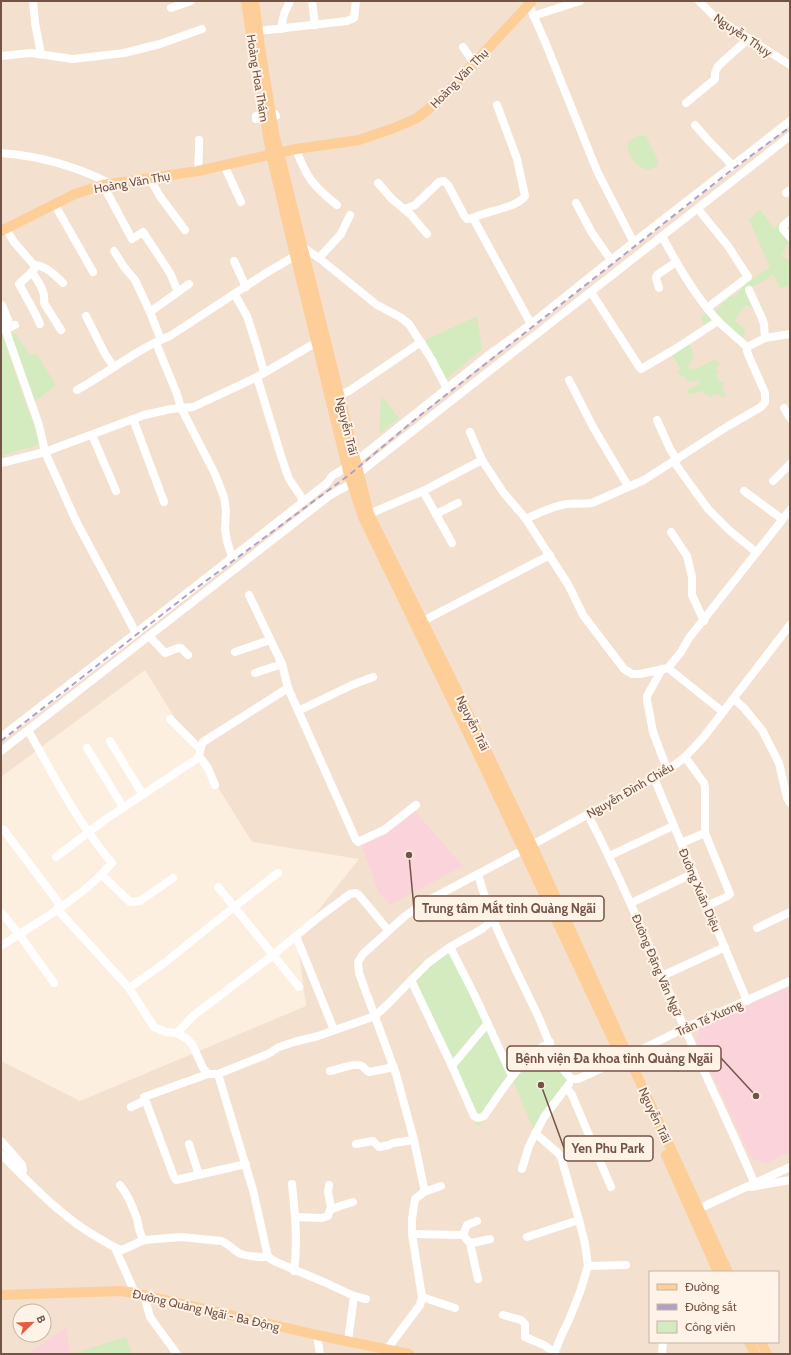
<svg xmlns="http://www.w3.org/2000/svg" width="791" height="1355" font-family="Cabin,sans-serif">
<rect width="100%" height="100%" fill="#fcefe0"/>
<path fill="#f4e0cf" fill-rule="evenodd" d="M1,1H790V1354H1V1061L80,1101L306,1006L297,937L359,859L252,842L145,670L1,777ZM650,1272H778V1342H650ZM20,1311H44V1335H20Z"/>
<g fill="#fbd3db">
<path d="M413,809L463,866L391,904L379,893L361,844Z"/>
<path d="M790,986V1152L767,1163L751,1158L696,1040L700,1027Z"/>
<path d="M66,1327L70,1354H27Z"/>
</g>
<g fill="#d4eabf">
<path d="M640,135L646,136L658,160V166L648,170C636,167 627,155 627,142Z"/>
<path d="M760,209L774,229L779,223L790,236L782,256L790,261V285L780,288L773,274L769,278L750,288L756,305L761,304L764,310L758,316L751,306H745L734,320L745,330L744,340L738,347L723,323L706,329L701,317L706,313L707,306L716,311L729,297L735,296L748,282L770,267L749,220Z"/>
<path d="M477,316L482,349L446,379L426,340Z"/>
<path d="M1,332L40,444L1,456Z"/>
<path d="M15,333L30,355L36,353L56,385L34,402L10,335Z"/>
<path d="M688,340L694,356L688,366L692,370L700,367L716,359L720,365L715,368L719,372L716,378L724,383L722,389L726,394L723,398L718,394L710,397L702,391L689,395L687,390L700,384L699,380L688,382L686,378L677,373L681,369L670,353Z"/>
<path d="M381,395L399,418L379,434Z"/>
<path d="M450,947L511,1075L541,1043L550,1042L572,1079L535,1133L511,1076L501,1090L478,1127L411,980L412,971L430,956Z"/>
<path d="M126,1337L132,1354H77V1352Z"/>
</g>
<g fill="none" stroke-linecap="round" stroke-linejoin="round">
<g stroke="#fff" stroke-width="8">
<path d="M33,1L35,23L41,54"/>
<path d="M312,1L315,25"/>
<path d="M699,1L715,17L790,65"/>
<path d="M529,5L546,44L597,171L634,243"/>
<path d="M171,8L191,1"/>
<path d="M533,16L580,1"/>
<path d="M281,29L284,14L290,1"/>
<path d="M258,31L347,21L354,18L356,1"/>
<path d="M463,47L474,63"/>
<path d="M1,56L31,53L73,59L124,53L160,44L202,29"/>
<path d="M686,103L715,79V73L718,66L748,39"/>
<path d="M497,105L517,159L525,196C517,208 486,211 473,218L531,324"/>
<path d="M275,114L276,116L256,119V116Z"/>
<path d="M695,125L708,140L733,166"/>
<path d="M296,149C306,177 314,187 337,205"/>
<path d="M1,153C40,156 76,166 111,184"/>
<path d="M224,165L241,202"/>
<path d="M198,171L199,151V140"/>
<path d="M150,178L159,195L185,230"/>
<path d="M378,183L392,199L411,215L427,234"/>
<path d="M103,185L132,239L143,232L170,273L178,292"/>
<path d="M786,193L790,190"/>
<path d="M576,203L592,233L611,260"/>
<path d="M55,205L93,272"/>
<path d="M405,209L415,205L439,182L444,181L448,185L465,217L467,219L473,218"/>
<path d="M698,209L728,246L748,277L707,308"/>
<path d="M790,220L783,226V229L790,237"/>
<path d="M6,229L14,242L33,264C37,266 41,266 45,268C52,272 58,278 63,283"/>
<path d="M662,236C678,266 694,294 717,320C726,329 737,338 747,347"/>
<path d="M304,248L319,258L377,305L400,317L409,324L432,360L447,389"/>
<path d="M114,251L124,267L135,280L150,312L161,340"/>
<path d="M319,258L341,234L350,215"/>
<path d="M234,261L246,287"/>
<path d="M36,266L32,272C38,281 46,292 44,303L61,330"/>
<path d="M32,272L19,284L35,313L40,324"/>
<path d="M659,288L656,278L657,275L676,262"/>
<path d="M749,290L761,316L764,324L765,338"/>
<path d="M591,292L640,368L641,369L675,349L718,321"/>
<path d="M235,295L247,316L256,344L264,372"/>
<path d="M1,305H2L11,327L15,325"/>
<path d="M150,312L189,284"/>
<path d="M86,316L105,354L114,367"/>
<path d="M1,317L39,425L45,452L77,523L136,633"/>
<path d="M156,343L177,394L181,408L215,474L224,497L226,511L225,529L227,541L232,557"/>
<path d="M257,377L282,459L289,479L304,501"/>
<path d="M569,380L593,427L628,486"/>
<path d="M77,390C109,372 137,349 170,336L266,273L295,256"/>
<path d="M339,395L349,391L421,342"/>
<path d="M784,408L790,418"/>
<path d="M133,419L164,502"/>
<path d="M657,420L670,449L677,460"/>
<path d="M470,432L482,460L503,492L526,519L569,586L583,615L624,669L632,674H640L668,668L681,652L689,638L790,510"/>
<path d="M92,435L116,491"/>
<path d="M356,461L486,357L531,324L611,260L790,121"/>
<path d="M674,462L708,509L730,531L756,552"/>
<path d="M1,463L45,452L144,415L171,409L193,407L257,377L317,342"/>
<path d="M359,473L790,136"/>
<path d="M773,481L790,464"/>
<path d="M423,491L452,543"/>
<path d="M744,491L782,519"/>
<path d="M369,514L423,491L482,460"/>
<path d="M436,514L458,503"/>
<path d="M526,519C539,513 552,506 567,504C576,503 584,504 592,503L644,480L728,426L761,407L765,402V393L750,359L747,351V347L765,338L790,334"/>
<path d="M671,532L687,556L692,577V595L704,621"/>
<path d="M249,595L282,664L288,688L356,840L358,842L360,841L384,830L416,805"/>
<path d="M423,621L550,555"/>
<path d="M149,636L165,653L178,648H181L188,655"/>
<path d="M235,652L270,640"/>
<path d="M668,668L723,712"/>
<path d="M662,669L647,696V700L653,732L667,769"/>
<path d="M255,673L282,664"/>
<path d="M734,699L744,708L762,730L779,763L787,798L790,803"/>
<path d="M298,711L352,685L373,677"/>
<path d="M170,719L200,749"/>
<path d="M1,737L136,633L327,483L332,476L347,467"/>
<path d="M110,741L143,795"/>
<path d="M87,748L123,807"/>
<path d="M1,751L329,496L352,483"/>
<path d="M199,756L208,768L215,785"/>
<path d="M685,757L704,783L705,788V833L730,894L728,896L707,906"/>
<path d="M654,778L747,1001"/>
<path d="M588,815C624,884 653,956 684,1027C707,1079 732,1130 754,1182"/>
<path d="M3,829L61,906"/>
<path d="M681,843L705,833"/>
<path d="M532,845L654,778L676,764L685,757L702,739L723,712L790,625"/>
<path d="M609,856L673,826"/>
<path d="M56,857L106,819L195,760L199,756L201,747L203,742L288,688"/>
<path d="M478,874C491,924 517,971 539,1018C546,1035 558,1068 572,1079H578L622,1059"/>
<path d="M102,875L130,902L140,901L173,878"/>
<path d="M218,887L299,987"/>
<path d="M631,903L694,873"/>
<path d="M57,909L129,988L154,1027L166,1032L177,1033L187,1039L192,1044L203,1068L208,1074H218L268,1054L279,1047L294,1042L318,1036L375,1016L389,1003L428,963L450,947L482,929L493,920"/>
<path d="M1,912L19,934L54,983"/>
<path d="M757,928L790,912"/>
<path d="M296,936L334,1030"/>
<path d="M1,946C39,921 82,898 112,863C78,823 53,775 28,730"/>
<path d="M450,947L474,994L512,1076"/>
<path d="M662,976L725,947"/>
<path d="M411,980L452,1066L474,1116C478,1119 480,1118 484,1116C503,1089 520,1060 550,1042"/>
<path d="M129,988L163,964L234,907L278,873"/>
<path d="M177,1033L193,1016L273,955L319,917L350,894L356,893L359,895L388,930"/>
<path d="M628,1056L685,1028L790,981"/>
<path d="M452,1066L487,1024"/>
<path d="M330,1071C336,1070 357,1062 362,1066C365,1068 366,1071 369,1072L394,1067"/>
<path d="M218,1074L253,1190L268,1257L276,1262L324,1282L354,1296L348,1341"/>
<path d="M567,1088L572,1095L611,1187"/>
<path d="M145,1101L144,1097L208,1074"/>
<path d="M131,1107L144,1101L146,1102L174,1177L176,1180L246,1164"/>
<path d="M535,1133L558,1153L561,1157L579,1220L585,1244L588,1266L580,1292L569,1320L562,1334L554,1354"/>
<path d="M1,1141L22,1165L23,1170L22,1175"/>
<path d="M189,1144L199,1175"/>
<path d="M356,1144L373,1141L379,1147L389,1145L393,1143L414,1140"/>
<path d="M1,1154C32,1185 63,1219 102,1240C109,1244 114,1248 122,1250L144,1240"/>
<path d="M522,1169L529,1146L544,1117L569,1084"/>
<path d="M292,1184C295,1213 298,1242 294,1271"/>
<path d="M120,1185C128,1195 133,1207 137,1219C139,1226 139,1235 144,1240L181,1237L221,1241C228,1243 233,1250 239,1253C247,1257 259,1257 268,1257"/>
<path d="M751,1187L790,1180"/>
<path d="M424,1192L441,1186"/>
<path d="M698,1209L790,1167"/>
<path d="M330,1210L340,1206L353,1202"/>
<path d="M296,1217L322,1218L328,1216L331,1207L328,1192L329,1185"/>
<path d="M412,1234L463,1235L468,1241L472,1243L490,1239"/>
<path d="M463,1235L467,1225L477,1221"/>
<path d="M527,1237L579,1220"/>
<path d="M470,1243L478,1279"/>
<path d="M115,1248L135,1293"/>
<path d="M588,1266L626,1265"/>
<path d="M144,1295L150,1317L177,1354"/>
<path d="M354,1296L366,1299"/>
<path d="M422,1297L455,1308"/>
<path d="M503,1315L521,1320L525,1324V1337L544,1345L555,1353"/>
<path d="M317,1335L320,1354"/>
<path d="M387,1349L420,1305L422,1297L412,1234V1219L415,1199L424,1192V1188L414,1140L396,1074L359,973L358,962L363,954L405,916L429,900L523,850"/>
<path d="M662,1354L663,1342"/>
</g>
<g stroke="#fdce97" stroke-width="10">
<path d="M246,1L254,55"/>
<path d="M254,1L260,47L274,133L369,514L449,674L532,845L628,1056L728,1272"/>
<path d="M266,124L271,154L293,247L349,475L363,517L477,752L622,1059"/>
<path d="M1,231L75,194L103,185L198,171L296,149L359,140L394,128L417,118L441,99L532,1"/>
<path d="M666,1155L718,1272"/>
<path d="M1,1295L121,1291L135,1293L317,1335L409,1354"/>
<path d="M749,1342L755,1354"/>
<path d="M761,1342L767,1354"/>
</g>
<path stroke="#b1a0c5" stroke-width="2" stroke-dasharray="6 4" stroke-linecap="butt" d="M1,741L187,595L349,475L418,417L729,172L790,127"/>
</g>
<g text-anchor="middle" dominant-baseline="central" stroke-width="4" stroke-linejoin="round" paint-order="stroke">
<g font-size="12" fill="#745347" stroke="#fff3e7">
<text transform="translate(743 35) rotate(34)">Nguyễn Thụy</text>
<text transform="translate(258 78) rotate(81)">Hoàng Hoa Thám</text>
<text transform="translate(459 78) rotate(-46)">Hoàng Văn Thụ</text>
<text transform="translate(132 182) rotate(-10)">Hoàng Văn Thụ</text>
<text transform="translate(347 426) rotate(76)">Nguyễn Trãi</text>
<text transform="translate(473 723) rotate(64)">Nguyễn Trãi</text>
<text transform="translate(630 790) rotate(-30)">Nguyễn Đình Chiểu</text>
<text transform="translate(700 890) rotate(67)">Đường Xuân Diệu</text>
<text transform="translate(657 965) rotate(67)">Đường Đặng Văn Ngữ</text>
<text transform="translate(709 1018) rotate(-24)">Trần Tế Xương</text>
<text transform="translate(655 1115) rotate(65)">Nguyễn Trãi</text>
<text transform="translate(206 1310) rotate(13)">Đường Quảng Ngãi - Ba Động</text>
</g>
</g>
<path fill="none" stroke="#745347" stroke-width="1.5" d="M409 855L414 909M756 1096L721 1058M541 1085L564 1148"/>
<g fill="#745347" stroke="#fff3e7" stroke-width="1.5">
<circle cx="409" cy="855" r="4"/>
<circle cx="756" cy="1096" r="4"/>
<circle cx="541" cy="1085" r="4"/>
</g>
<g fill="#fff3e7" stroke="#745347" stroke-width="1.5">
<rect x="414" y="896" width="190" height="25" rx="4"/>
<rect x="507" y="1046" width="214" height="25" rx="4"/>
<rect x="564" y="1136" width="89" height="25" rx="4"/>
</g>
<g font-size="13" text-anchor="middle" font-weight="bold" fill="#745347">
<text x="509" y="913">Trung tâm Mắt tỉnh Quảng Ngãi</text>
<text x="614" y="1063">Bệnh viện Đa khoa tỉnh Quảng Ngãi</text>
<text x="608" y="1153">Yen Phu Park</text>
</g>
<rect width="791" height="1355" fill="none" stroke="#745347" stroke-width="4"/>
<rect x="649" y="1271" width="130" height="72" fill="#fff3e7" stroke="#c7b3a7"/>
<rect x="657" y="1284" width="20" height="6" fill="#fdce97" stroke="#c7b3a7"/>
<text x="685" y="1291" font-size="12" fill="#745347">Đường</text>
<rect x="657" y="1304" width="20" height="6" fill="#b1a0c5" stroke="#c7b3a7"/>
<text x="685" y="1311" font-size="12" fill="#745347">Đường sắt</text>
<rect x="657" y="1321" width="20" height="12" fill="#d4eabf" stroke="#c7b3a7"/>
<text x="685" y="1331" font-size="12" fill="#745347">Công viên</text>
<g transform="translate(32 1323) rotate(67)"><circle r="19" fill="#fff3e7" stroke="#c7b3a7"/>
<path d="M0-3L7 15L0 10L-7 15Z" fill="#e95a43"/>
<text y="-6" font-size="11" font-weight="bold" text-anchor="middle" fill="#745347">B</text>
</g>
</svg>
